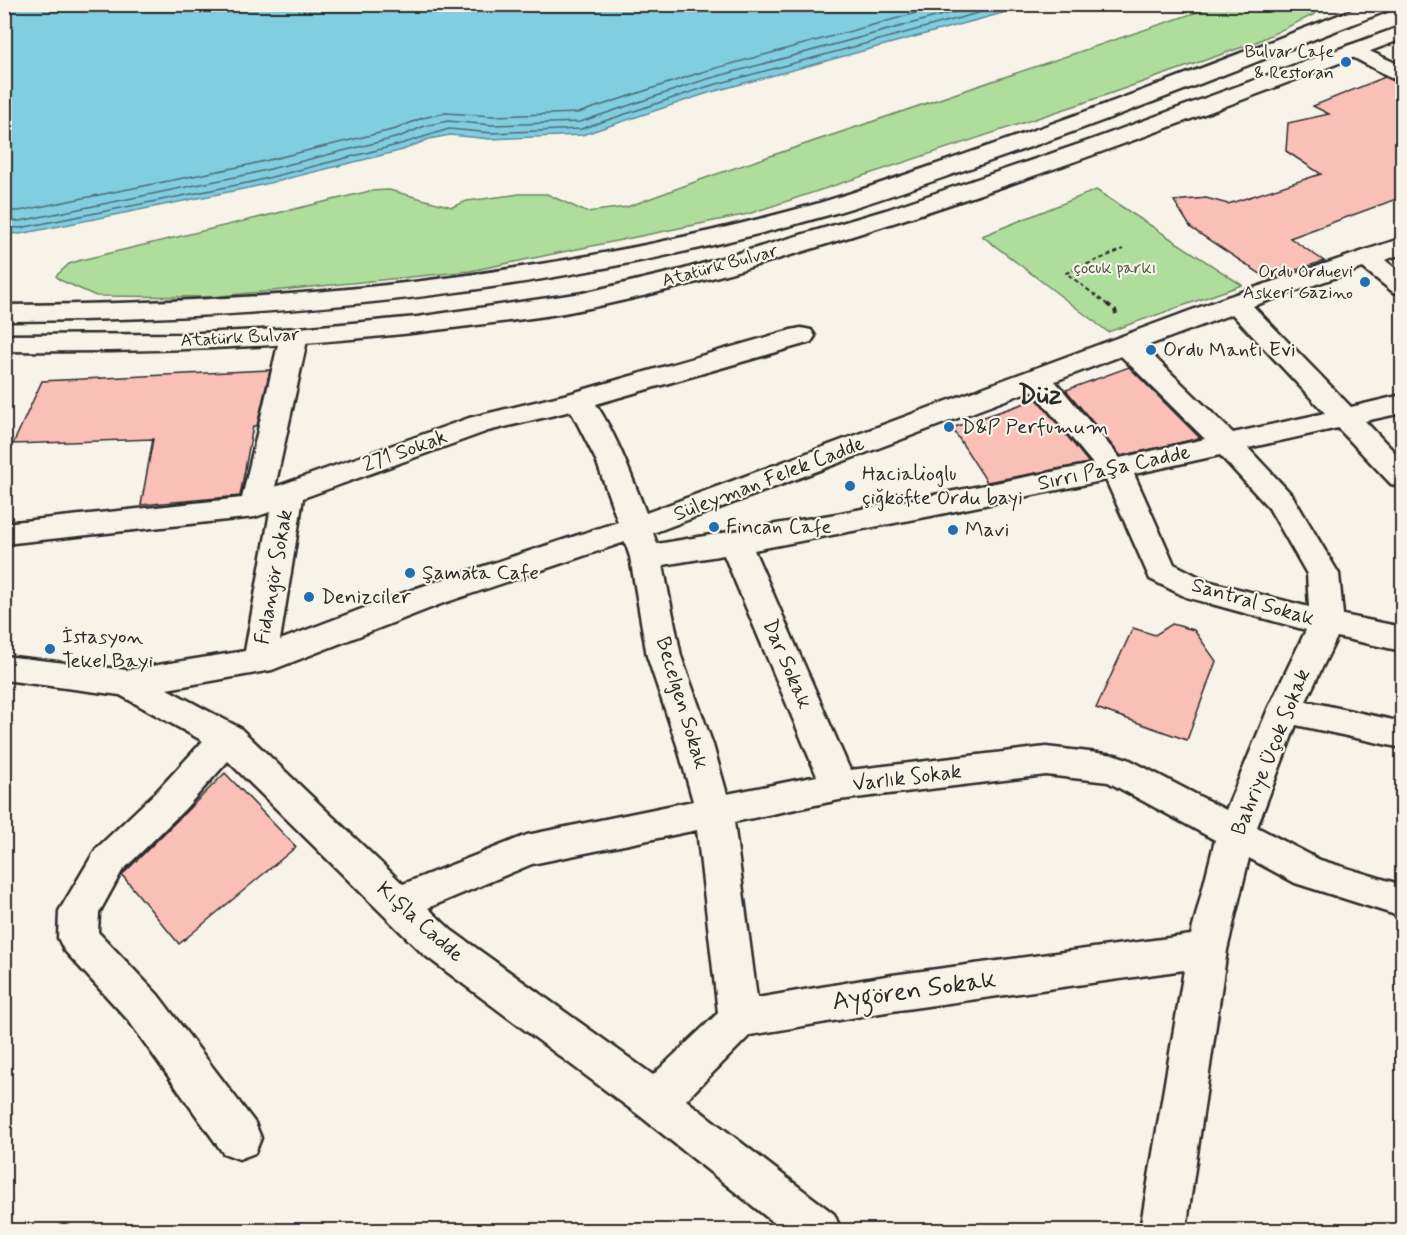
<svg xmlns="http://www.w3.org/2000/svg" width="1407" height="1235" font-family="Mynerve,sans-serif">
<rect width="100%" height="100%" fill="#f7f3e8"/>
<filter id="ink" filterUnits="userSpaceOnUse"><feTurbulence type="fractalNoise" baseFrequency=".0167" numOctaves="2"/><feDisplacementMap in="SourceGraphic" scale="12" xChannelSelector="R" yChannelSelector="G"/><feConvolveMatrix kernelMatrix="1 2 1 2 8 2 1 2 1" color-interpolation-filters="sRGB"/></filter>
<g filter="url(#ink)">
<g fill="#afdd9c" stroke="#6d8464" stroke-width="1.5">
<path d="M1218,5H1319L1315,14L1254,43L1083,103L748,214L470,271L211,297L96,296L60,280L56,276L69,264L81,260L370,191L389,190L452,207L467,201L520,194H547L586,212L627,207L711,176Z"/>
<path d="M1096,190L1242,285L1108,332L982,236Z"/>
</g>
<path fill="#81cee0" stroke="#5f8d98" stroke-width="1.5" d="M4,5L5,4L1032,5L708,93L582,135L491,139L450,135L429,139L403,150L253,187L20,234L5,233Z"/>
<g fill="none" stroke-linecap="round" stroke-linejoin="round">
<g stroke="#4d6c73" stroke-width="1.5">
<path d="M4,211H19L248,165L396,129L422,118L446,113L493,116L578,113L702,72L949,4"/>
<path d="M4,220L20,221L250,174L399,137L425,126L448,121L492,125L580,122L704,80L983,4"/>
<path d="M4,227L20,228L252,182L401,144L449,129L492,133L581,129L706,87L1011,4"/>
</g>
</g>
<g fill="#fabfb6" stroke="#2b2b2b" stroke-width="1.5">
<path d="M1385,77L1394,81L1402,82V197L1290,238L1324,261L1268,279L1191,228L1174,201L1206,198L1228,204L1321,174L1286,151L1288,123L1329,114L1313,106Z"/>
<path d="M1129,367L1200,438L1121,456L1066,390Z"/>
<path d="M270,370L257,426H253L240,496L141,505L153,439L13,444L42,381Z"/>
<path d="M1037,399L1089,463L987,482L952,428Z"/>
<path d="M1172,624L1194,630L1216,661L1187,740L1096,708L1133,628L1155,635Z"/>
<path d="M225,773L296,847L179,944L122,875Z"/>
</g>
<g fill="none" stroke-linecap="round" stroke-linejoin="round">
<g stroke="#2b2b2b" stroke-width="5">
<g id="street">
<path d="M1354,44L1402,66V80L1394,79L1347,54L1343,50L1347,46Z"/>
<path d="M1402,238V254L1385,260L1402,274V294L1393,292L1363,268L1253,306L1351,407L1402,395V413L1365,421L1402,460V487L1391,484L1338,428L1248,448L1292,495L1339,574L1343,615L1402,627V651L1337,637L1306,701L1402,722V748L1296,725L1257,827L1320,860L1402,885V917L1295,883L1249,858L1227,950L1186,1230H1140L1184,970L892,1011L750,1035L686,1100L834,1214L841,1230H783L640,1116L423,954L228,761L184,810L122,871L99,913L98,932L158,995L255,1123L261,1138L255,1153L239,1159L223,1153L129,1021L64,950L58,938L59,911L96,849L158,790L203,741L120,695L4,680V656L127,670L245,651L270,512L255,517L4,544V523L242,498L280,336L284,330L294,328L304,330L308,336L275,487L469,418L572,393L791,330L801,328L811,330L815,336L811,342L596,404C618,438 631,475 646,513L1227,297ZM1232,314L1325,413L1233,433L1144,347ZM1121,356L1205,439L1120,458L1055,381ZM1032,390L1093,464L836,514L657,544L653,533ZM571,411L596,460L618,522L417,588L280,640L303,498L488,431ZM1220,455L1269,508L1307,574L1309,607L1207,581L1174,564L1134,474ZM1106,480L1150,579L1186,597L1306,630L1268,709L1226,810L1128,759L1115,755L1046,747L850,770L754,550L931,516ZM625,542L630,557L647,656L677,745L693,801L527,835L403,884L240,728L167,689L272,670L441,604ZM724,555L817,776L727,794L713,745L681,656L663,565ZM1046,775L1108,782L1215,840L1191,935L892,975L757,998L734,822L839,800ZM697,830L718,1013L653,1075L451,930L428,908L532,864Z"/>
</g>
</g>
<g stroke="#2b2b2b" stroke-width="5">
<g id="highway">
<path d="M1367,4H1397L1394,8C1255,62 1117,118 976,166C928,183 880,200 832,214C560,292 287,320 4,321V305C278,304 551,278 816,204C863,190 910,173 957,157C1095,110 1231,57 1367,4Z"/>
<path d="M1402,26V39C1219,109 1036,179 849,237C757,266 663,294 569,312C533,319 497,322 461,327C309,347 157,353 4,351V335L181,334L299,328L417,317L583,293L681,270L886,210L1091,140Z"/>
</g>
</g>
<path stroke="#2b2b2b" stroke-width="2" stroke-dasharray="4.5 3" stroke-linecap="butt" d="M1108,305L1066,273L1124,249"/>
<path stroke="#2b2b2b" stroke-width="4" stroke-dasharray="5 4.5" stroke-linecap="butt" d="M1107,304L1115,310L1116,314"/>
<use href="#street" fill="#f7f3e8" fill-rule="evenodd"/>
<use href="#highway" fill="#f7f3e8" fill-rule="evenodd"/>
</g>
</g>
<g fill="#1f6fb2" stroke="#f7f3e8" stroke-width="2">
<circle cx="1346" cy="62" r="6"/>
<circle cx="1365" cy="282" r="6"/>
<circle cx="1151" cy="350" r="6"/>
<circle cx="949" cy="427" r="6"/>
<circle cx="850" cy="486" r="6"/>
<circle cx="714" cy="527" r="6"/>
<circle cx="953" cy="530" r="6"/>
<circle cx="410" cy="573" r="6"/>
<circle cx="309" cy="597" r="6"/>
<circle cx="50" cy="649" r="6"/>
</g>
<g text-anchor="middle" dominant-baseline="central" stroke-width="4.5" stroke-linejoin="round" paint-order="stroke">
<g font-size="18" fill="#2b2b2b" stroke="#f7f3e8" text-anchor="end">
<text x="1334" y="52">Bulvar Cafe<tspan x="1334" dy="21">&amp; Restoran</tspan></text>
<text x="1353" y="272">Ordu Orduevi<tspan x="1353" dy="21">Askeri Gazino</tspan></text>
</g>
<g font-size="18" fill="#2b2b2b" stroke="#f7f3e8">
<text transform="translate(720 266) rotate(-15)">Atatürk Bulvar</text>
<text transform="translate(240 338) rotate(-3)">Atatürk Bulvar</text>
</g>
<g font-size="18" fill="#4c5847" stroke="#f7f3e8">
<text x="1115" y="268">çocuk parkı</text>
</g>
<g font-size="21" fill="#2b2b2b" stroke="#f7f3e8" text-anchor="start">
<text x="1163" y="350">Ordu Mantı Evi</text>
<text x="961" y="427">D&amp;P Perfumum</text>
<text x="862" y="474">Hacialioglu<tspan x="862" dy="24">çiğköfte Ordu bayi</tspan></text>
<text x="726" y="527">Fincan Cafe</text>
<text x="965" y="530">Mavi</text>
<text x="422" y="573">Şamata Cafe</text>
<text x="321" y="597">Denizciler</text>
<text x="62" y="637">İstasyon<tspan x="62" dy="24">Tekel Bayi</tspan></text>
</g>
<g font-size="21" fill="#2b2b2b" stroke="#f7f3e8">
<text transform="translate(405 451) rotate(-20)">271 Sokak</text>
<text transform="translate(1114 468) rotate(-12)">Sırrı Paşa Cadde</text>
<text transform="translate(769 479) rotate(-21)">Süleyman Felek Cadde</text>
<text transform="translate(274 577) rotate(-80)">Fidangör Sokak</text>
<text transform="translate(1253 602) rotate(16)">Santral Sokak</text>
<text transform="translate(787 664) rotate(67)">Dar Sokak</text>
<text transform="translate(682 703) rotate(73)">Becelgen Sokak</text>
<text transform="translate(1271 752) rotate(-68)">Bahriye Üçok Sokak</text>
<text transform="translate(907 778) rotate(-7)">Varlık Sokak</text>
<text transform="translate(420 922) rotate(42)">Kışla Cadde</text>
</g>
<g font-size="26" fill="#2b2b2b" stroke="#f7f3e8">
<text transform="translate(914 991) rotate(-8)">Aygören Sokak</text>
</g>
<g font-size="27" font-weight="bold" fill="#2b2b2b" stroke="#f7f3e8">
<text x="1040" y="395">Düz</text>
</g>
</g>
<rect width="1407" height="1235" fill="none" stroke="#f7f3e8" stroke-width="24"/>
<rect x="12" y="12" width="1383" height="1211" fill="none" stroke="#2b2b2b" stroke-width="2" filter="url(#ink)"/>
</svg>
